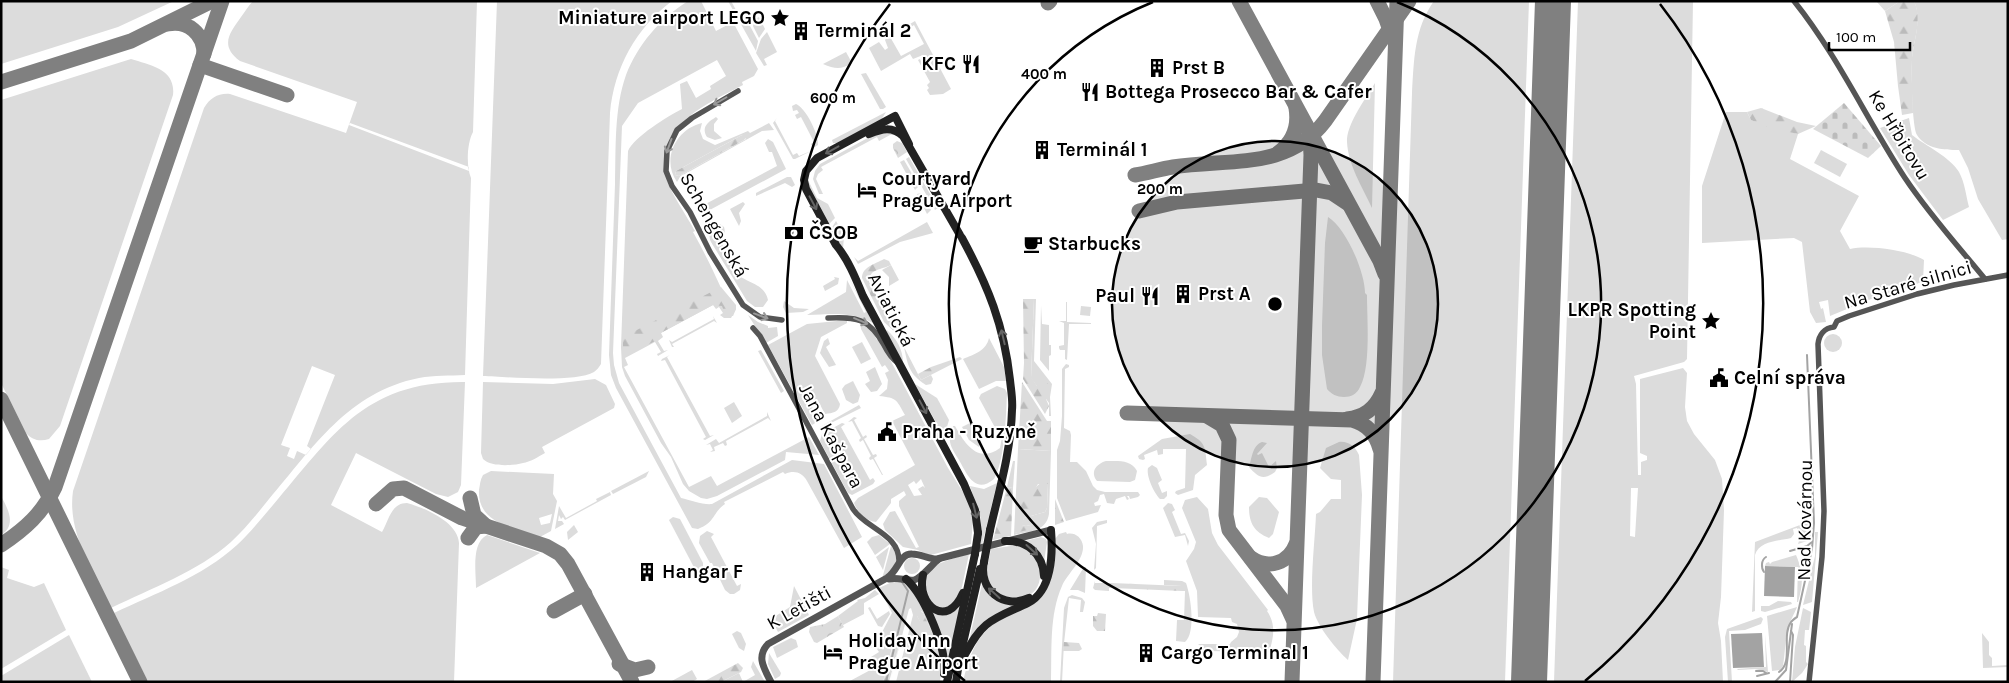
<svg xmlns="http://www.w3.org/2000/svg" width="2009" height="683" font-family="Karla,sans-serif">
<defs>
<pattern id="forest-firs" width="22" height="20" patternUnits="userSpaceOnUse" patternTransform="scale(1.25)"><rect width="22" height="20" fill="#dcdcdc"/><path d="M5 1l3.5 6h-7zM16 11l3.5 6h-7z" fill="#bbb"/></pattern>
<pattern id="cemetery-stones" width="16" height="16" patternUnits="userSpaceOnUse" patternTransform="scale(1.25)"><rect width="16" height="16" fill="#dcdcdc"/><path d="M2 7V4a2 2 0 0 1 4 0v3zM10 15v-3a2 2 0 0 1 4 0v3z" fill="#bbb"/></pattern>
<pattern id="park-crowns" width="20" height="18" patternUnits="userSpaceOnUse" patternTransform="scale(1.25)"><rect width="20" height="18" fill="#dcdcdc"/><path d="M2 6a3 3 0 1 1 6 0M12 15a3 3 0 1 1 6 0" fill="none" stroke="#bbb"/></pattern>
</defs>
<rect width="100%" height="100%" fill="#fff"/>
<g fill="#dcdcdc" fill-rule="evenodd">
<path d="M1,1H174L118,27L1,64Z"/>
<path d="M253,1H477L473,132C467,143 466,166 471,178L465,375C450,376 434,375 419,378C348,392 313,448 269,499C257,514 245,529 231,542C197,572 152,588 111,608C93,571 67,533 73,491L204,108C210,98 218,93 230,94L346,133L357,102L240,61C219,45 230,33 241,17C245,12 248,6 253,1ZM350,123L469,167V171L349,125ZM312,366L335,375L307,446L311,449L306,455L297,451L294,459L287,456L290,448L281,445Z"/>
<path d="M497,1H672C636,28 614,68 610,113L601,364C599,367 597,370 594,372C575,383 507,377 483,376Z"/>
<path d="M688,1H701L716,31L733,22L758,69L754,76L742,82L743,85C711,102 663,121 666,165C666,169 666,175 667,180C671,193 688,218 695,231L693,232C703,250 713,270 721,288C725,295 734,299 736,309L731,318H724L720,315L723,313L719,307L716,309L713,305L661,333L663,337L658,341L664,351L668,350L658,356L657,354L661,352L655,342L625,358L628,365L624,367L689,487L711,476L717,486L809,437L819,455L786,452L785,460L717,496L707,499L701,498L689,491L683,484L671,457L661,443L625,376L622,367L621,347L628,151C634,137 668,116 682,109L680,84L687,81L696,98L711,89L710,86L726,76L717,60L638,103L622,126L613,353L614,365L619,383L681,498C690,500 703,505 712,504L792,460L824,464L862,537L844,548L807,481C802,472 794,470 785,474L783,472L724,502L725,504C712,513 716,522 698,529L692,528L616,388L611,375L609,355C611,298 613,241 615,184C616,148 614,109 626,75C638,44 660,19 688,1Z"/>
<path d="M728,1H731L741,19L756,13L757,15L753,18L750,26L758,41L756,51Z"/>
<path d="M1434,1H1529L1505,682H1393L1412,93C1414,60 1414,29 1434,1Z"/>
<path d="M1578,1H1693L1687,359L1684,362L1634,376L1636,384L1638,475H1641V462L1647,460V456L1640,453V379L1683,368L1687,373L1685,407L1687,421L1694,434L1715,460L1722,479L1724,510L1721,597L1718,623L1721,641L1723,682H1554ZM1631,488H1638L1635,537L1630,536Z"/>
<path d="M1876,1H1900L1885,11Z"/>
<path d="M1914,1H2008V239L2002,240L1978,199L1968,168L1959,150C1944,150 1926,149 1917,135C1912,127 1911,70 1912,58C1914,40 1922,19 1914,1Z"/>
<path d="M759,17L765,29L759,38L753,26L755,19Z"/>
<path d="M915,21L951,89L943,94L930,95L927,90L929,88L927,85L930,82L918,60L920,59L923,65L927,63L923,55L913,59L910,54L881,71L869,48L879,42L885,50L888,48L885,40L889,35L901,56L924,44L914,25L911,27L910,24Z"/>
<path d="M767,32L777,52L764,59L767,65L764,66L756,53L761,39Z"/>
<path d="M846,52L852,63C841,70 835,69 823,64Z"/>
<path d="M131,59C150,65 176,69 173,95L60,426L49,439C40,442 32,440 26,433L1,383V100Z"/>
<path d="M866,73L886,107L883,109H880L861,74Z"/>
<path d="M1375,83L1372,208C1363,188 1348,165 1347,142C1346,125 1366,98 1375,83Z"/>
<path d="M796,104C806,108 819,135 818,145L813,148L811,144L814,142L801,117L797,119L795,115L799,113L797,110L793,111L792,106Z"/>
<path d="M886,112L881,120L837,143H833L832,140Z"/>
<path d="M1726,112H1747L1751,120L1798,134L1790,159L1859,196L1840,231L1850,249C1870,245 1907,250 1924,260L1923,281L1908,288L1876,297L1830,316L1828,300L1819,302L1821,309L1823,308L1826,322L1816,323L1810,312L1802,242L1794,238L1702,243V186Z"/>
<path d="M716,117L718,119L714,124V131L722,138L715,140L707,137C701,127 708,122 716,117Z"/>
<path d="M777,118L775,121L793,155L797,153L799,156L813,150L795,159H793L773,123Z"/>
<path d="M1909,118L1912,135C1926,146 1950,157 1959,172C1965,183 1966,196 1969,207L1943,220L1909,175L1880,128Z"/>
<path d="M702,123L700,131L703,139L715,145L748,131L750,133L769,123L774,130L762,131L685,174L680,177L677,182C661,159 676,129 702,123ZM742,135L746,139L744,140L679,176L675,175L676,171Z"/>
<path d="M885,130L896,135H890L879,141L877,137L821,167L823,170L818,174L816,179L823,194H819L813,179L815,171L820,164L875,134Z"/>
<path d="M768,139L773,142L786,169L706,212L701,213L698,208L777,166L772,152H769L765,143Z"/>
<path d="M1821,150L1847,164L1840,177L1814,163Z"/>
<path d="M909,157L938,208L935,210L906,159Z"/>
<path d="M904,160L919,186L915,190L900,162Z"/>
<path d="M787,177H791L795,185L792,187L785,183L756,196V193Z"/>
<path d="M809,182L817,198L828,204L835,218L828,225L809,188Z"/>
<path d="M921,193L931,210L927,214L917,194Z"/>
<path d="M743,202L745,204L739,213L741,221L739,226L730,209Z"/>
<path d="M1328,217C1346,228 1365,272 1365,293L1367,295C1367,319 1371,367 1360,387C1357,394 1351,397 1344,397C1337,397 1331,394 1327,389L1322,355V326L1325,243Z"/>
<path d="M836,221L844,235L843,250L831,229Z"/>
<path d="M927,222L933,233L900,242L858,264L854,257L858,261Z"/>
<path d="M720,224L724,227C726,233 723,239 723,246C722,253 730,264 734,270C743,284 764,281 768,300L763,307H755L747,301L711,242C707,234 711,226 720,224Z"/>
<path d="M891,265L899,280L889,286V277L882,270Z"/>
<path d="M848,276L873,323C851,311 832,314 807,315L846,292L847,280L864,313L866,312Z"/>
<path d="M834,277L839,278L838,284L825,291L823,286L835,279Z"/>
<path d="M1034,299H1036L1034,361L1052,384L1050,397L1051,416H1049V403L1031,378Z"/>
<path d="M784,301L794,308L809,309L803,312L786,313L783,307Z"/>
<path d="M1066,302H1067V322L1091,323V324H1069L1067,360L1065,359V350H1060L1059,348V346L1064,345V323L1059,321H1066Z"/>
<path d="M1041,305L1042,324L1049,325V345H1051V355L1049,356V371L1040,360Z"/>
<path d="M1081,306L1091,307L1090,316L1080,315Z"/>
<path d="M748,315L758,322L768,326V328L777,327L778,336L766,343Z"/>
<path d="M713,316L717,323L714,321L672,344L674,347H672L669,340L672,342L714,319Z"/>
<path d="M847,320V323L821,337L815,356L840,404C839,412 833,413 825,414L817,399L814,400V402L810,404L814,410L818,408L821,417L820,420L812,425L768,345L807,324Z"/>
<path d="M860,323L872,331L877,340L879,339L948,468L968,500L973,520L971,544L931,555L926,554L918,550L903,547L885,530L883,524L890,512L895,511L916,548L919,547L899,506V501L906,495L904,491L891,499V503L876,522C866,521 857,512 854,503L858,498L915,465L892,421L905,415C896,399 897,398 879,396L887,389L888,380L885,373L889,371L885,365L882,367L861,329ZM921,479L925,488L923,486L918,489L922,495L914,496L908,485L914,481L916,484Z"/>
<path d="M887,330C897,339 903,350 903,363L886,331Z"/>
<circle cx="1833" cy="343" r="9"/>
<path d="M828,338L830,344L826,347L836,365L829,367L820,353L824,341Z"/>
<path d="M989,338L1004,367L1006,381H996L979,389L963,359C975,354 986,351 989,338Z"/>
<path d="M862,342L871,359L861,364L852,347Z"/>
<path d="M904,347L921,380L931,375L933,379L931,384L926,385C909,374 908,366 904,347Z"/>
<path d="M761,350L784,391L781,393L758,351Z"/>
<path d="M670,355L667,357L710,436L714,435L705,440L703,439L706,437L665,360L661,361L662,359Z"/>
<path d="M1066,364L1069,365V367L1065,369L1064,428L1070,431L1071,435L1070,462H1077L1086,471L1093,486L1097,490L1105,492H1138L1140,495L1138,497L1130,499L1129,496H1127L1129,499L1127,500L1125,496L1116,499L1114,504L1107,503L1104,494L1100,495L1098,501L1094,503L1095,506L1101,505L1098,512L1066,521L1057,498V450L1060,441L1062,416V369Z"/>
<path d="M875,367L882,384L877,391L871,392L865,384L870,381L866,372Z"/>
<path d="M595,379L606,385L615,404L614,408L542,447L545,453C538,457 530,462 523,463C512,466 491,467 483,459L481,453L483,382L553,384Z"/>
<path d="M853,381L860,395L858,402L853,404L846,400L842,389L845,385Z"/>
<path d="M465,382L461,485L458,492L448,497L436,494L356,453L331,505L382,532C389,520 391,503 407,503C425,508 458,522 459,543L454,682H148L114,613C156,593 202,577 237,545C250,533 261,519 273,505C332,436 364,381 465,382Z"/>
<path d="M915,384L937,398L949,420L944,437Z"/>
<path d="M997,386L1005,389L1007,393C1006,416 1005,460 994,479C975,495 967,474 959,460C956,455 951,448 950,442C949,437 952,431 953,426H955C965,444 978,464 1000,448L1002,437L999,435L979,398L981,394Z"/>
<path d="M734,402L742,416L732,423L724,408Z"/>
<path d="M859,405L861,408L819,429L820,427Z"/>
<path d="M767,412L771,421L768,418L726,441L727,445L725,446L723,443L714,447L715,451L710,452L713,450L710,444L706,445L716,439L719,443L767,416Z"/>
<path d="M854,417L857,418L854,420L863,437L866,435L867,437L864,439L873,455L876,454L877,456L874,458L883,475H882L873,459L870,460L869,458L871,456L863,440L860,442L859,440L861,438L852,421L848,422Z"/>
<path d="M842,423L845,424L841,427L870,480L873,478L875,481L873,484L852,495L848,493L820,441L822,434Z"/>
<path d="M970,423L981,442L979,447L969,440L962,427Z"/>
<path d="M1190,434C1206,443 1205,447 1207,465L1195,475L1193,490L1178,495L1175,493L1176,491L1185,488L1186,449H1163V454L1158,455L1157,450L1144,455L1145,459L1143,460L1139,459L1138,456L1162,439Z"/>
<path d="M1262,442L1267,443L1257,454L1258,455L1262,453L1269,467L1276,461L1277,468L1275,472C1263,481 1258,477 1249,467C1252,458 1252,446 1262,442Z"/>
<path d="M1339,442C1348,441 1355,446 1359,455L1362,495L1358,593L1357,619L1348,660C1336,649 1318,627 1314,612C1309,587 1315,541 1316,514L1320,512L1331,499H1341V480L1331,479L1320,468L1326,448Z"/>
<path d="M1018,449L1051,451L1049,514C1046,532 1029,531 1014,535ZM1038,484H1048L1047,508L1045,512L1024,518L1021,525L1026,526L1035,524L1015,533L1023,501L1034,491Z"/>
<path d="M1013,461H1015L1013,488L1007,487Z"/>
<path d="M1106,461C1117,461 1131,459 1137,471L1135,480L1130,482L1097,481C1090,472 1096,464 1106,461Z"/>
<path d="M1152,465L1157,468L1162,480L1158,483L1162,493L1167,491V496L1164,499H1160C1154,493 1146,476 1148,468Z"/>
<path d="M491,471L554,474L553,494L557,501L551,531L540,537C515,528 477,524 479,490C480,485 480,480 483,475ZM552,514L550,523L541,525L539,518Z"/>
<path d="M649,471L646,477L613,494L611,491Z"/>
<path d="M997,483L981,549V519L970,486L984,489Z"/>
<path d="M610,492L611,495L565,520L563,517L561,519L559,515L558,521H562L564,524L555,529L559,506L566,518L597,501L596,499Z"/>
<path d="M1,496C8,509 17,525 1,535Z"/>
<path d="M1197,497L1208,509L1212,533L1218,545L1268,610L1267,611C1276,624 1274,637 1269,652L1207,651L1198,644H1230L1231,642L1237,637L1239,632L1237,624L1232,622L1231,618L1198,617L1197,591L1186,561L1194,549L1196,542L1182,508L1185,500Z"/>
<path d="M1259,497L1267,498L1279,512L1273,534L1269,538C1254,532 1249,523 1249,507Z"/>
<path d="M1168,503L1172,504L1175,510L1172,512L1181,534L1185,533L1189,541L1188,546L1185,535L1175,537L1163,508Z"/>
<path d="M673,517L680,519L703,563V570L697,573L669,520Z"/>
<path d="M1107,520V523L1097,526L1096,568L1094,570L1096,544L1092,528L1097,522Z"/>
<path d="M1808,522V532L1811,535L1807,541L1798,544L1799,541L1805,539V535L1799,533L1797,528L1793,529L1794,534L1791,538C1779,541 1759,541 1755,555V611L1752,612L1755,542Z"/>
<path d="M574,525L578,532L568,540L567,532Z"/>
<path d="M707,531L714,534L711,537L737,586L741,584L740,590L734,594H730L725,590L712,563H710L699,543L700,536Z"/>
<path d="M1066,532L1067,534C1074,532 1082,537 1083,546C1084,560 1067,574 1062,586C1049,615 1052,651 1051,682H963C976,626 992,624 1039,598L1055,539L1059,534Z"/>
<path d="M1815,532H1818L1812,602L1803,605L1815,556Z"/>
<path d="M487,535L540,553L476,588C476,572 471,543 487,535Z"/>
<path d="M879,535L890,544L875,555L867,542L872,537Z"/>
<path d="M1041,537L1046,539L1047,542L1044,562L1025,541Z"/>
<path d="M1017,545C1041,551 1051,590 1023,598C1017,599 1009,598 1003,598C983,579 986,575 991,549Z"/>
<path d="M891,546L897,555L896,565L882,579Z"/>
<path d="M889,547L883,570L876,557Z"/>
<path d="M969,554L962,587L957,601L943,609L933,605C913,567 938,563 969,554Z"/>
<path d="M1796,555C1804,574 1803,584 1798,602H1797L1798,567L1765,566L1766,563L1769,562L1770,564L1772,562Z"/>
<circle cx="912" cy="566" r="8"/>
<path d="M1,567L9,570L7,578L34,587L44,583L66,630L1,669Z"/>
<path d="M1084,567H1086L1085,593L1078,590H1070Z"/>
<path d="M1164,580L1182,581L1186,583C1191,597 1196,633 1185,642L1176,641L1177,620H1184L1185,591H1182V586L1164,585Z"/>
<path d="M1095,581V583H1112V588H1109V591L1095,590L1093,588Z"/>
<path d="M892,582L906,583C926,605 946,652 940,682H896L913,615L911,608L909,609L890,682L901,638L895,636L883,682H848L876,667L871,657L879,652L875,646L870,648L868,644L877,640L883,650L884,648L879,638L892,613L879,588ZM922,611L932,632L929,637L917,616Z"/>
<path d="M982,584C992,597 998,604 1015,605L969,641Z"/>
<path d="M794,586L809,615L778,632L771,619L790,607Z"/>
<path d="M875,590L879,594L864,603V614L843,625L838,616L858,601L857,600L865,598Z"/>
<path d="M1072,595L1082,598L1085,602L1083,612H1080L1081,600L1069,598L1064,643L1062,682H1060L1064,608L1068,597Z"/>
<path d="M1778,601L1791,602L1792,604L1765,612L1761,611V606H1769Z"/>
<path d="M870,607L877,619L889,611L890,614L882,627L878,626L868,608Z"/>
<path d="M960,607L949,659L930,611C940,617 951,614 960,607Z"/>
<path d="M1797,607C1794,615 1790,620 1788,629C1785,641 1785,654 1783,666L1780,670L1772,671L1767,616Z"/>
<path d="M1803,608L1811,612L1809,630H1805L1804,645L1806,646V662L1808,664L1802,673L1792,682L1795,647Z"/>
<path d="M1761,617L1763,619L1761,624L1745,630L1729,631L1732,682H1728L1725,637L1727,629Z"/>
<path d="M737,631L741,633L746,644L744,651L739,648L732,634Z"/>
<path d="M1982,633L1989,642V655L1992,658V666L2008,665V667L1983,668Z"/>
<path d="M1765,634L1768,672L1755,669L1738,670L1737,669L1766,667Z"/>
<path d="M69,635L92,682H1V676Z"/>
<path d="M791,638L796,640L798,647L777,658L773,647Z"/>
<path d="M769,653L781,673L780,676L775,679L768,664Z"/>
<path d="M753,661L765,682H721L739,673L743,682L755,675L751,667Z"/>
<path d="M692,670L697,679L692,682H670Z"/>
</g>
<g fill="url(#forest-firs)">
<path d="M1900,1H1914C1923,20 1913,41 1912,60C1911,78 1913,95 1913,113L1902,115L1898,86L1894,42L1885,11Z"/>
<path d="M1761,108L1797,122L1816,126L1798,134L1789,132L1785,134L1751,120L1747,112Z"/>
<path d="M742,135L747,136L744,140L679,176L675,175L676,171Z"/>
<path d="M884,259L889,261L891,265C882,270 869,268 869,282L898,335L884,322L862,278C862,267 875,264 884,259Z"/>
<path d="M721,287L736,305V309L733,316H726L722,306L713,305L655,336L657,340L623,358V337Z"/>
<path d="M1023,299H1034L1031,377L1037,386L1040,383L1045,381L1048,384L1046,399L1049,406L1045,414L1023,379L1024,363Z"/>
<path d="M960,357L962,359L921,380L918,374L931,367Z"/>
<path d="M1022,382L1047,421H1051V451L1018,449Z"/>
<path d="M1046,481L1048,484L1047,508L1045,512L1024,518L1022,525L1026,526L1035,524L1036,528L1015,533L1016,501C1031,500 1033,484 1046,481Z"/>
<path d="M1007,487L1013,488L1011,536L993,540Z"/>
<path d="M1055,499L1064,522L1055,525Z"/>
<path d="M1112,583L1182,586V591L1112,588Z"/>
<path d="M907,597L910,601L906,613L902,616L901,603Z"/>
<path d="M919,610L923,613L932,632L931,637L927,636L917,616V612Z"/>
<path d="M1098,613L1106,614L1105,631H1097L1093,626V616H1097Z"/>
<path d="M896,635H899L901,638L889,682H883Z"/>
<path d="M1064,642L1079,643L1082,649L1079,651H1063Z"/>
<path d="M738,663L743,668L741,672L721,682H703Z"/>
</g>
<path fill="url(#cemetery-stones)" d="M1844,103L1881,146L1868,158L1813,129Z"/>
<g fill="url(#park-crowns)">
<path d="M897,141L902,143L907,152L898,158L893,148V144Z"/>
<path d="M838,616L844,627L817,643L814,642L809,632L810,627L825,624Z"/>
</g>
<g fill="#a3a3a3">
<path d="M1765,566L1795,567L1794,597L1764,596Z"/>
<path d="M1762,633L1764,667L1733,668L1731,634Z"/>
</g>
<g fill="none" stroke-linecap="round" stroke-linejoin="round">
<g stroke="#a3a3a3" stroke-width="2">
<path d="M1790,551L1807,546L1812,542"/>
<path d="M1764,572C1761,568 1761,560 1766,557"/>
<path d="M1756,671H1763L1766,673"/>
<path d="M1779,672C1794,662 1781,636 1791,622C1793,620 1795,618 1797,617L1812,549L1814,523L1807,355"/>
<path d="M1757,676L1769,673"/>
<path d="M886,682L908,591L902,582"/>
<path d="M1775,682L1786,670L1792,624"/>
<path d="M1790,682L1793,635L1791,631"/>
</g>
<g stroke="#808080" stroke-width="15">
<path d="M1239,1L1380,261L1385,274"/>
<path d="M1377,1L1386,19L1392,36"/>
<path d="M1048,3L1050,1"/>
<path d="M168,24C188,20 204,34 204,54"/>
<path d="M200,65L287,95"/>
<path d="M1,82L131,41L212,1"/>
<path d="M1278,153C1293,142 1299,126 1296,108"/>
<path d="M1135,175C1148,173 1160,169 1173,167C1228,158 1287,171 1325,121L1409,1"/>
<path d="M1139,211L1177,202L1316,190L1332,193L1347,203"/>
<path d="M1,399L140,682"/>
<path d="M1127,413L1352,420C1367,424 1376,434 1380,449"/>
<path d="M1207,416L1222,425L1229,440L1226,515L1229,530L1287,606L1293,619"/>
<path d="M1347,419C1364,417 1375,409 1382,393"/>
<path d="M376,504L393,489L404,488L462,518L546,546L560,554L568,564L632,682"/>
<path d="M468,538L476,527L486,526L474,515L470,498"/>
<path d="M1,545C25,529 43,513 55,487L222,1"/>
<path d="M1251,558C1268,570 1289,563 1296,544"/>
<path d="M554,611L585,594"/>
<path d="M619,664L635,670L648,667"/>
<path d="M1292,682L1311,155L1310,136L1306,125"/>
<path d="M1373,682L1397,1"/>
<path d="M1526,682L1529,661L1531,617"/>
</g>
<path stroke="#808080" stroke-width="36" d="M1529,682L1553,1"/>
<g stroke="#555" stroke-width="5.5">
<path d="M1794,1C1838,56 1867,120 1905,178C1929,214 1958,246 1985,279"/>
<path d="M738,91L692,118L677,130L667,151L666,171L672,186L690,212L710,252L743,305L760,317L782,320"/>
<path d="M828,318C857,317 869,318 884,345C888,353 891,358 898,363"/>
<path d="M753,328L760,336L853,509C866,529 900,534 899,562"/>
<path d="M1809,682L1822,557L1824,511L1818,344C1819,335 1824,328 1834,327L1837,321L1849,316L1917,294L1954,285L2008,275"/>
</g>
<g stroke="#555" stroke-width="7">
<path d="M889,579C898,577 905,581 914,580C921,579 932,564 939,559"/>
<path d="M771,682C764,668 756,657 768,644L887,578C898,571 900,553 912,554C921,554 928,559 937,559L1051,530"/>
</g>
<g stroke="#222" stroke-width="8">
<path d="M869,134C882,129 892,126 903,136L960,235"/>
<path d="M909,144L895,116L817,158L806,171L804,180L806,189L836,245C848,259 856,279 863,296L964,484L975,510L978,533"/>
<path d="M962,238C988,286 1004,325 1010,380C1011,390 1013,400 1012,410C1011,451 999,491 990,530"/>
<path d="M1005,541C1027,540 1043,554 1044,576"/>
<path d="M984,562C978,589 1003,610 1029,598"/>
<path d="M923,575C916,605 947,630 963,593"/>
<path d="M906,579C924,595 948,650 944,674"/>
<path d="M960,663C968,650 974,635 986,625C998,615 1014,610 1028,603C1052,591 1053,554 1051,530"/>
<path d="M947,682L975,554"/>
<path d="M956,682L960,656L980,569"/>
</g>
<g stroke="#222" stroke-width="8">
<path d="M975,554L978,533"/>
<path d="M984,562L990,530"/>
</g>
</g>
<defs><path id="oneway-shaft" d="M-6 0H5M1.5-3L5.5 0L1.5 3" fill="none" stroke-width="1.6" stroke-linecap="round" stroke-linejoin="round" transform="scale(1.25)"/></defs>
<g stroke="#999">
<use href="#oneway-shaft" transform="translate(720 101) rotate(150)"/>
<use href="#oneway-shaft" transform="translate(669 146) rotate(110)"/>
<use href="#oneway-shaft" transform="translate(761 316) rotate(20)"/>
<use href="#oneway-shaft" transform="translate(861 321) rotate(23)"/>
</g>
<g stroke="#646464">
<use href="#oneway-shaft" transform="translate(832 150) rotate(151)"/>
<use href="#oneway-shaft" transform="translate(813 203) rotate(62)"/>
<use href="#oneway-shaft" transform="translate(1003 337) rotate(-103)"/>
<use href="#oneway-shaft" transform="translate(923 407) rotate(62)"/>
<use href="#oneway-shaft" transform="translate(975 511) rotate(76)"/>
<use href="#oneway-shaft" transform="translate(1032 550) rotate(42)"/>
<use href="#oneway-shaft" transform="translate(994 593) rotate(-138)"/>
</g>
<circle cx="1275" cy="304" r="163" fill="#000" fill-opacity=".12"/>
<g fill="none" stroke="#000" stroke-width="2.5">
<circle cx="1275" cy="304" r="163"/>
<path d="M1397 2A326 326 0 1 1 1153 2"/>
<path d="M965 681A488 488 0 0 1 890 4M1660 4A488 488 0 0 1 1585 681"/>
</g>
<defs>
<g id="sight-bare" transform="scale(1.5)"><path d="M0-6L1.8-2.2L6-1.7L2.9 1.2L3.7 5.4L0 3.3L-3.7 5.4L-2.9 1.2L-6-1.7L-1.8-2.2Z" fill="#000" stroke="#fff" stroke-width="2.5" paint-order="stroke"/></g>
<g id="building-bare" transform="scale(1.5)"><path d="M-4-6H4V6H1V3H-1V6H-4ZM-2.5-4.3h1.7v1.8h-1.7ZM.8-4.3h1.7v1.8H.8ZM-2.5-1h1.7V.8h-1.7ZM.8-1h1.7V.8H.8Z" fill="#000" stroke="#fff" stroke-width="2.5" paint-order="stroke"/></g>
<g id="restaurant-bare" transform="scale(1.5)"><path d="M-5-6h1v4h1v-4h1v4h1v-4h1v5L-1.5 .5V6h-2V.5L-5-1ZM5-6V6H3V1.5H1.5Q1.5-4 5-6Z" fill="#000" stroke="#fff" stroke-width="2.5" paint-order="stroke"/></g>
<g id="hotel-bare" transform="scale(1.5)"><path d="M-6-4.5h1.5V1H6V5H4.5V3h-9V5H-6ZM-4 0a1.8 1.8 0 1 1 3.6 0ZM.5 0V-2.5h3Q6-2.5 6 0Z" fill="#000" stroke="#fff" stroke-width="2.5" paint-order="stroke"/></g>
<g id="bank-bare" transform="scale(1.5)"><path d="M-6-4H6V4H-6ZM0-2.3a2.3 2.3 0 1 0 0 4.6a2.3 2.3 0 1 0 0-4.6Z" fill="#000" stroke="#fff" stroke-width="2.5" paint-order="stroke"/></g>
<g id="cafe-bare" transform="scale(1.5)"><path d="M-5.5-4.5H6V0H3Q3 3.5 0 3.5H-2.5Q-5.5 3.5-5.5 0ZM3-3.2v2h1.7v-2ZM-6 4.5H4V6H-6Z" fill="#000" stroke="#fff" stroke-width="2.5" paint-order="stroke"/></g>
<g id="civic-bare" transform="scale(1.5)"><path d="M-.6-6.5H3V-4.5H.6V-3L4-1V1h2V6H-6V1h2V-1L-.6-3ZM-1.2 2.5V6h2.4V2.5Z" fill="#000" stroke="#fff" stroke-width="2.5" paint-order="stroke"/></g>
</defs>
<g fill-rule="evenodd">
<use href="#sight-bare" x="780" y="18"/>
<use href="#building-bare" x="801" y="31"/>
<use href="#restaurant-bare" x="971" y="64"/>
<use href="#building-bare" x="1157" y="68"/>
<use href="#restaurant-bare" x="1090" y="92"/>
<use href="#building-bare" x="1042" y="150"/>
<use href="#hotel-bare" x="867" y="190"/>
<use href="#bank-bare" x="794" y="233"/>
<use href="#cafe-bare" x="1033" y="244"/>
<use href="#building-bare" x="1183" y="294"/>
<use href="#restaurant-bare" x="1150" y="296"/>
<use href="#sight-bare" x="1711" y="321"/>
<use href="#civic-bare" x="1719" y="378"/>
<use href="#civic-bare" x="887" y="432"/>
<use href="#building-bare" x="647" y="572"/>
<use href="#hotel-bare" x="833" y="652"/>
<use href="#building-bare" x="1146" y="653"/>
</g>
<g text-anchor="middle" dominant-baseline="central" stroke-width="4" stroke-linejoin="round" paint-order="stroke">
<g font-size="19" font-weight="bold" fill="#000" stroke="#fff" text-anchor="start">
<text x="765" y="18" text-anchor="end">Miniature airport LEGO</text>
<text x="816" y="31">Terminál 2</text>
<text x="956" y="64" text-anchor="end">KFC</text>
<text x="1172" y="68">Prst B</text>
<text x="1105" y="92">Bottega Prosecco Bar &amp; Cafer</text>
<text x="1057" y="150">Terminál 1</text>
<text x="882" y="179">Courtyard<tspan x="882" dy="22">Prague Airport</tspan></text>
<text x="809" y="233">ČSOB</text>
<text x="1048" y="244">Starbucks</text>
<text x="1198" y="294">Prst A</text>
<text x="1135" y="296" text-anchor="end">Paul</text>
<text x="1696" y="310" text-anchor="end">LKPR Spotting<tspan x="1696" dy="22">Point</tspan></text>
<text x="1734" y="378">Celní správa</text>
<text x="902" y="432">Praha - Ruzyně</text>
<text x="662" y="572">Hangar F</text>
<text x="848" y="641">Holiday Inn<tspan x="848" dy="22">Prague Airport</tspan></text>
<text x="1161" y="653">Cargo Terminal 1</text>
</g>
<g font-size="19" fill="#000" stroke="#fff">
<text transform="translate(1899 135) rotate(59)">Ke Hřbitovu</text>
<text transform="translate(714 225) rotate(60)">Schengenská</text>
<text transform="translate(1908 285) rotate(-16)">Na Staré silnici</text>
<text transform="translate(891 310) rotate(63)">Aviatická</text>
<text transform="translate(831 436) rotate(62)">Jana Kašpara</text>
<text transform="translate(1805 520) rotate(-89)">Nad Kovárnou</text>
<text transform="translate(799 608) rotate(-29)">K Letišti</text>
</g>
</g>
<circle cx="1275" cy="304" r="8" fill="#000" stroke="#fff" stroke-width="2.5"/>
<g font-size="15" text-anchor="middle" font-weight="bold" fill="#000" stroke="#fff" stroke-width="4" stroke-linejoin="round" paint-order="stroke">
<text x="1044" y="79">400 m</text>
<text x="833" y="103">600 m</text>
<text x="1160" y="194">200 m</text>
</g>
<rect width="2009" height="683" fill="none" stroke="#000000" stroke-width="5"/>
<path d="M1829 42v8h81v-8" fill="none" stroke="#000000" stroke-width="2.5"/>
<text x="1836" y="42" font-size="15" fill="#000000" stroke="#ffffff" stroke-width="4" paint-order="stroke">100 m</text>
</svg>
